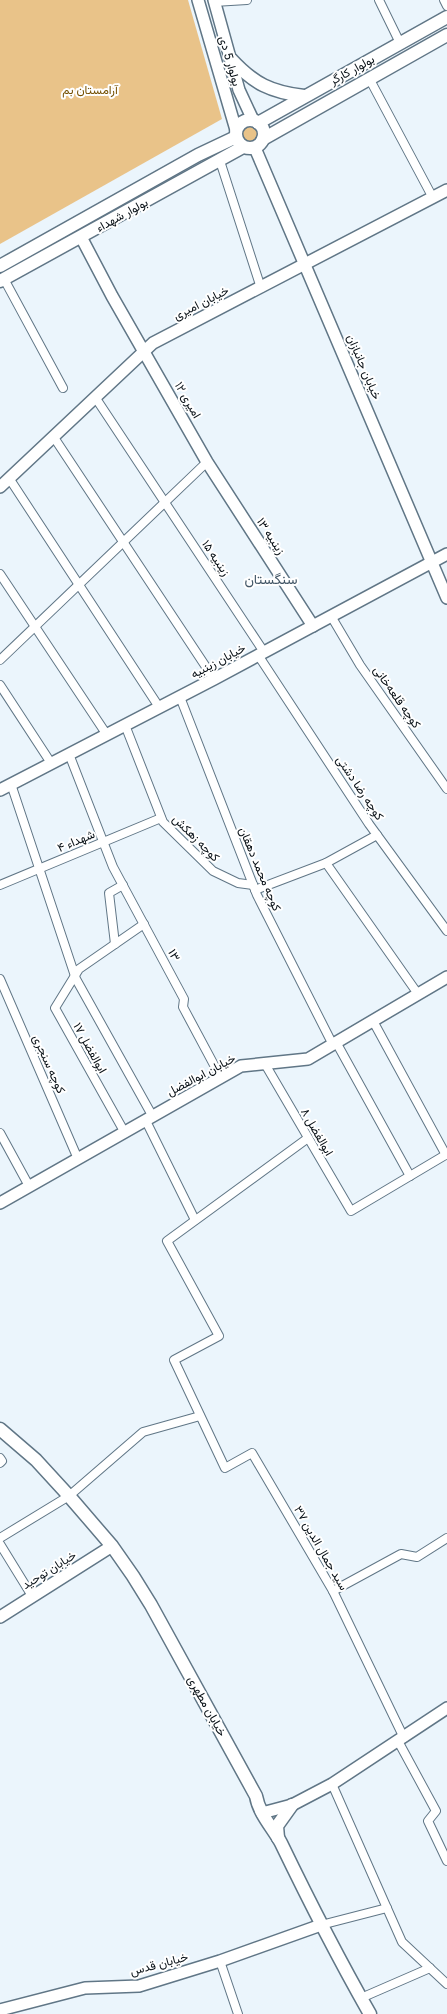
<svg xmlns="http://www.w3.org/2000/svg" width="447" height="2014" font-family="Roboto,Vazirmatn,sans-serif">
<rect width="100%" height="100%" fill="#ebf5fc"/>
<g fill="#e9c389">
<path d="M0,0H188L222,119L0,244Z"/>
<circle cx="250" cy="134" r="8"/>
</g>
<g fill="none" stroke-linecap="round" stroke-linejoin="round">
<g stroke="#607686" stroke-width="10">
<g id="street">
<path d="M379,0L400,43"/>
<path d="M444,0L447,6"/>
<path d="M214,2L247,0"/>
<path d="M369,78L433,198"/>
<path d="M220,161L261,288"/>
<path d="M4,279L63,388"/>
<path d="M95,397L264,652"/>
<path d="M53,436L214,679"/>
<path d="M9,478L159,707"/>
<path d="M0,574L107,735"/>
<path d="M331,616L360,665L447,789"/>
<path d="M258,655L369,824L447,931"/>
<path d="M0,660L207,462"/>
<path d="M0,685L51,763"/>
<path d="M180,697L257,895L333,1045"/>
<path d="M125,725L163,822L213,871L238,883L253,885"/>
<path d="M69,754L113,867L184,999L183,1007L221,1078"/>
<path d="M11,784L76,979L153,1117"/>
<path d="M326,863L418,994"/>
<path d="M0,885L161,818"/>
<path d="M255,890L326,863L377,835"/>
<path d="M115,944L109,893L123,885"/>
<path d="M0,979L78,1159"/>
<path d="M373,1021L446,1155"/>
<path d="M336,1042L410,1176"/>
<path d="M265,1064L351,1211L447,1154"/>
<path d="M146,1121L195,1220"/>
<path d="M0,1133L29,1186"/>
<path d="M125,1133L55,1008L79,969L144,924"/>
<path d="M308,1138L167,1241L219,1336L174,1360L225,1468L252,1453L333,1591L404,1738"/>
<path d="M0,1458L2,1461L0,1463"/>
<path d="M0,1538L69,1496L143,1432L200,1416"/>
<path d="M0,1544L32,1596"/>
<path d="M333,1591L401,1554L417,1557L447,1538"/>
<path d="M398,1741L436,1811L428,1821L447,1861"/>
<path d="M332,1784L402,1942L447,1984"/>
<path d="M321,1925L387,1908"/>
<path d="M220,1961L238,2014"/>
<path d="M361,1998L430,1968"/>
</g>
</g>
<g stroke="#607686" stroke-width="14">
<g id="secondary">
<path d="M198,0L236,130"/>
<path d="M214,0L239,90L253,120"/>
<path d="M255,148L447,598"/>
<path d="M81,237L112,296L207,462L313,626"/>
<path d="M0,487L153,343L447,190"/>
<path d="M0,790L214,679L447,554"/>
<path d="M0,1203L241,1066L308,1059L447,977"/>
<path d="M0,1617L112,1546"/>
<path d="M262,1813L292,1805L332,1784L447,1708"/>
<path d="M0,2010L85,1988L139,1986L220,1961L321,1925"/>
</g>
</g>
<g stroke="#607686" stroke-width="15">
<g id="primary">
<path d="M231,59C254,84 271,92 304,96"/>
<circle cx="250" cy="134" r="14"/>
<path d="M258,123L447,17"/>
<path d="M263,139L447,35"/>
<path d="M0,266L198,155L236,137"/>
<path d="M0,281L243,147"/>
<path d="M0,1429L36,1460L69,1496L112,1546L133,1576L151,1605L256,1796C259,1814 273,1828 281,1843C309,1901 338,1958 370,2014"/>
<path d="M278,1838L277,1826L292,1805"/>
</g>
</g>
<use href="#street" stroke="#fff" stroke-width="8"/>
<use href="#secondary" stroke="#fff" stroke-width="11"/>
<use href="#primary" stroke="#fff" stroke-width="12"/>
</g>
<g text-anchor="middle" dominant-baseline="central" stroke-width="4" stroke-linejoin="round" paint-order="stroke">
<g font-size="12" fill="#060e14" stroke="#fff">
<text transform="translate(230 61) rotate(74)">بولوار 5 دی</text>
<text transform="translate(352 70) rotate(-29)">بولوار کارگر</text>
<text transform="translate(122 215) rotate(-29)">بولوار شهداء</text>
<text transform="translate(201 303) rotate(-27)">خیابان امیری</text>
<text transform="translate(364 367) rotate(67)">خیابان جانبازان</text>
<text transform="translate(188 400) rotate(60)">امیری ۱۲</text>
<text transform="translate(271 536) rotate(57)">زینبیه ۱۳</text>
<text transform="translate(216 558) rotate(56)">زینبیه ۱۵</text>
<text transform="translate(218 661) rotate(-28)">خیابان زینبیه</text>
<text transform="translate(397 697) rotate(55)">کوچه قلعه‌خانی</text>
<text transform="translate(360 788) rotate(56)">کوچه رضا دشتی</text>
<text transform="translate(196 838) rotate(45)">کوچه زهکش</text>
<text transform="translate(76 841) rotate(-23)">شهداء ۴</text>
<text transform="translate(260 869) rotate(67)">کوچه محمد دهقان</text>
<text transform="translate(174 955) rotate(62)">۱۳</text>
<text transform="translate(90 1048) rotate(61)">ابوالفضل ۱۷</text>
<text transform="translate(49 1064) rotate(66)">کوچه سنجری</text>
<text transform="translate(201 1075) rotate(-28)">خیابان ابوالفضل</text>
<text transform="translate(317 1132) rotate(60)">ابوالفضل ۸</text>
<text transform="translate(321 1548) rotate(60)">سید جمال الدین ۳۷</text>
<text transform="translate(49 1570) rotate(-32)">خیابان توحید</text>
<text transform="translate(207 1706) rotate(61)">خیابان مطهری</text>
<text transform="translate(159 1964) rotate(-15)">خیابان قدس</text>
</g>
<g font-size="12" fill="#744f01" stroke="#fff">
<text x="90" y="90">آرامستان بم</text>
</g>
<g font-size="14" fill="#435767" stroke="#fff">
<text x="271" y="579">سنگستان</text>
</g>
</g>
</svg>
